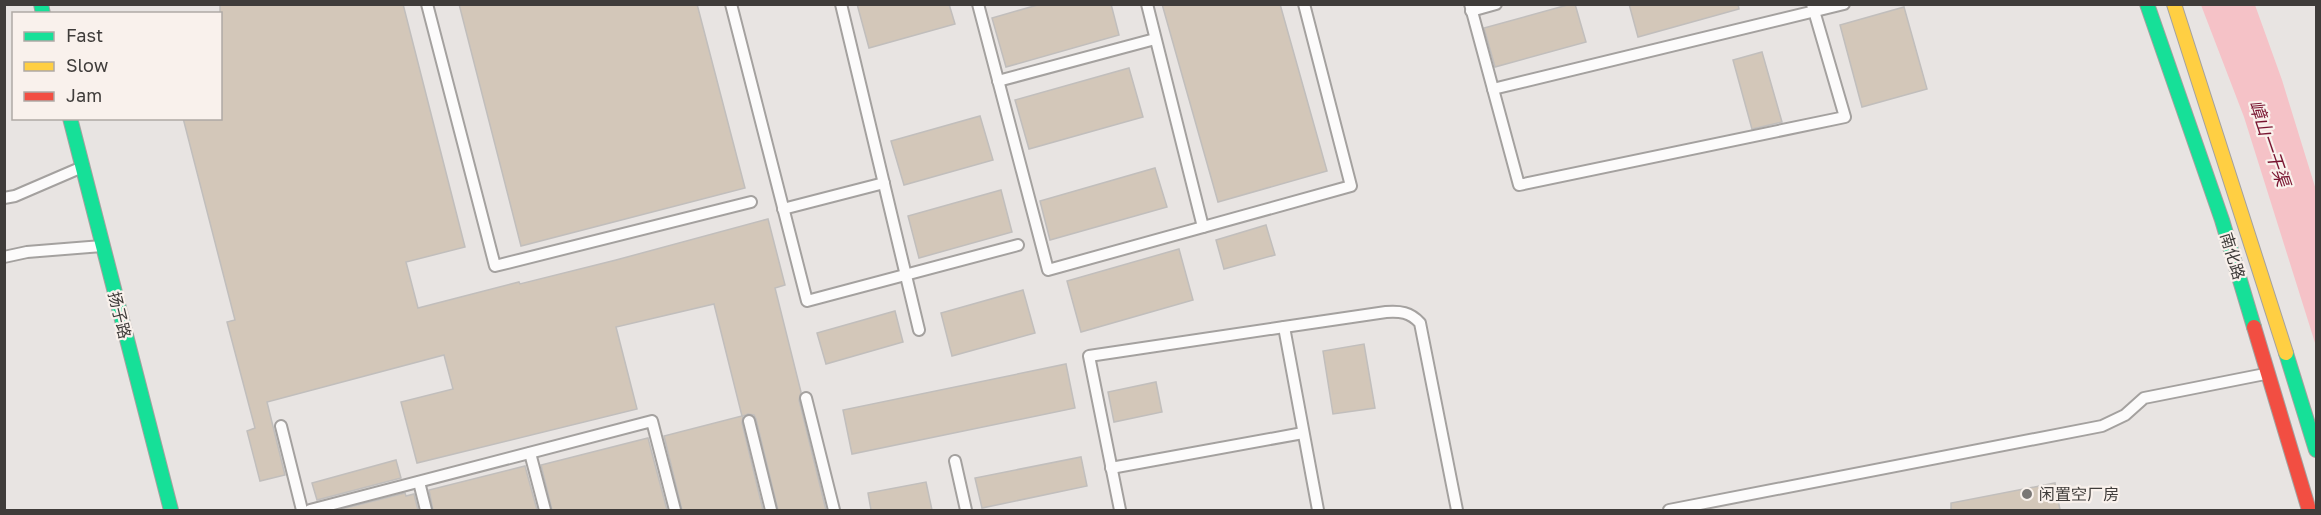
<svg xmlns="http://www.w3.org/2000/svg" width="2321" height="515" font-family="'Golos Text','Noto Sans SC',sans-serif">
<rect width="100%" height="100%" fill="#e8e4e2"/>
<path fill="#f5c2c7" d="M2201,5H2255L2282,80L2316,190V346L2244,117Z"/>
<g fill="#d3c7b9" stroke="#c1bebc" stroke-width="1.5">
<path d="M220,4H403L465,247L406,262L418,308L519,282L520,284L616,260L768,219L785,285L775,288L801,392L799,400L826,510H778L756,419L754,415L748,414L743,416L742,423L763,510H682L664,436L742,416L714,304L616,327L637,409L417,463L401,402L453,389L444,355L267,402L285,475L260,481L247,431L255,428L227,322L235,320L183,118H220Z"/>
<path d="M459,4H697L745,188L521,246Z"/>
<path d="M857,4H949L955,24L869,48Z"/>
<path d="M1041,4H1111L1119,35L1006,67L992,18Z"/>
<path d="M1162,4H1280L1327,171L1218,202Z"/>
<path d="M1571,4H1575L1586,42L1495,67L1484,28Z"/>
<path d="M1629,4H1738L1739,9L1638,37Z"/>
<path d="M1904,7L1927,89L1862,107L1840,25Z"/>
<path d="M1762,52L1782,122L1752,129L1733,60Z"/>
<path d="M1129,68L1143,117L1029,149L1015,100Z"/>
<path d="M980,116L993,160L904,185L891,141Z"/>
<path d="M1155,168L1167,207L1050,240L1040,201Z"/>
<path d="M1001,190L1012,232L919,258L908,216Z"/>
<path d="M1266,225L1275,255L1224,269L1216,240Z"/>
<path d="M1179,249L1193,300L1081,332L1067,281Z"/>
<path d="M1023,290L1035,333L952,356L941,313Z"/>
<path d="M895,311L903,342L826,364L817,333Z"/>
<path d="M1364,344L1375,408L1333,414L1323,351Z"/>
<path d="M1066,364L1075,408L852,454L843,410Z"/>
<path d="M1156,382L1162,412L1114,422L1108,392Z"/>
<path d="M648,438L667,510H552L541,465Z"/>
<path d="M1081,457L1087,486L982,508L975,478Z"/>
<path d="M396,460L401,478L317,500L312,483Z"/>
<path d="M525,466L537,510H433L429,490Z"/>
<path d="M926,482L932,510H871L868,493Z"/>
<path d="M2055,483L2060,510H1951V503Z"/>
<path d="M405,493L406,496L414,494L418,510H338Z"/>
</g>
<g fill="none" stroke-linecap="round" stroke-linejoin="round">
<g stroke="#a4a19f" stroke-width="14">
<g id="lane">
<path d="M427,4L495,266L751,202"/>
<path d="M731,4L807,301L1018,245"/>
<path d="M841,4L919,330"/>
<path d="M978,4L1048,270L1351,186L1304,4"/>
<path d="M1147,4L1203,227"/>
<path d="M1470,4L1519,185L1845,117L1812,4"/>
<path d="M1471,11L1496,4"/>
<path d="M998,81L1155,39"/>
<path d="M1493,89L1844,4"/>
<path d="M4,198L15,196L80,168"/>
<path d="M783,209L884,183"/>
<path d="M4,257L27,252L102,246"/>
<path d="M1284,327L1386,312C1400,311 1410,312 1420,323L1457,510"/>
<path d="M806,398L834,510"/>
<path d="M749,421L771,510"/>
<path d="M281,426L302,510"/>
<path d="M530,453L545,510"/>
<path d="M955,461L966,510"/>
<path d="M1111,468L1303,433"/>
<path d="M419,482L426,510"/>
<path d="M310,510L652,421L675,510"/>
<path d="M1120,510L1089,356L1284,327L1318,510"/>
<path d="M1669,510L2102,426L2125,415L2144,398L2265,374"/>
</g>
</g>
<g stroke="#a4a19f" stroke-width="16">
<g id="fast">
<path d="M41,4L43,14"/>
<path d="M2147,4L2222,220L2254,327"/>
<path d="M70,118L171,510"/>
<path d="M2286,353L2316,450"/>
</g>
</g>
<g stroke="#a4a19f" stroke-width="16">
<path id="slow" d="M2174,4L2286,353"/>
</g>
<g stroke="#a4a19f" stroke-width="16">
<path id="jam" d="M2254,327L2309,510"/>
</g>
<use href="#lane" stroke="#fcfbfb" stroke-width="10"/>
<use href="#fast" stroke="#16e098" stroke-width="14"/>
<use href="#slow" stroke="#ffcf43" stroke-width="14"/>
<use href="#jam" stroke="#f24e42" stroke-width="14"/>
</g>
<circle fill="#7a7775" stroke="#f9f1ec" stroke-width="2" cx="2027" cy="494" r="6"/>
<g text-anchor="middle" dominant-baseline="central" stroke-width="4.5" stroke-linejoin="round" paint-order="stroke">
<g font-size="16" fill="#3f3c3a" stroke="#f9f1ec">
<text transform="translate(2233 256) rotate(73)">南化路</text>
<text transform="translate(120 315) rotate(76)">扬子路</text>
</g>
<g font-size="16" fill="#3f3c3a" stroke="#f9f1ec" text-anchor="start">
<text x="2039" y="494">闲置空厂房</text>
</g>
<g font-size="18" font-style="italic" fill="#791531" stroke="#f9f1ec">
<text transform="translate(2270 143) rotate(71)">嶂山一干渠</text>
</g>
</g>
<rect width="2321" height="515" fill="none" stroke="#3f3c3a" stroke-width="12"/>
<rect x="12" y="12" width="210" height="108" fill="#f9f1ec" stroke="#afa9a5" stroke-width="1.5"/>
<rect x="24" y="32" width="30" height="9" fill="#16e098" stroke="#afa9a5" stroke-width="1.5"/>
<text x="66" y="42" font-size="18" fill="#3f3c3a">Fast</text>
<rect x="24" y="62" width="30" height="9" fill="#ffcf43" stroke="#afa9a5" stroke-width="1.5"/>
<text x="66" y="72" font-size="18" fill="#3f3c3a">Slow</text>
<rect x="24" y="92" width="30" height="9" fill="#f24e42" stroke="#afa9a5" stroke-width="1.5"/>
<text x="66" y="102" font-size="18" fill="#3f3c3a">Jam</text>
</svg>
